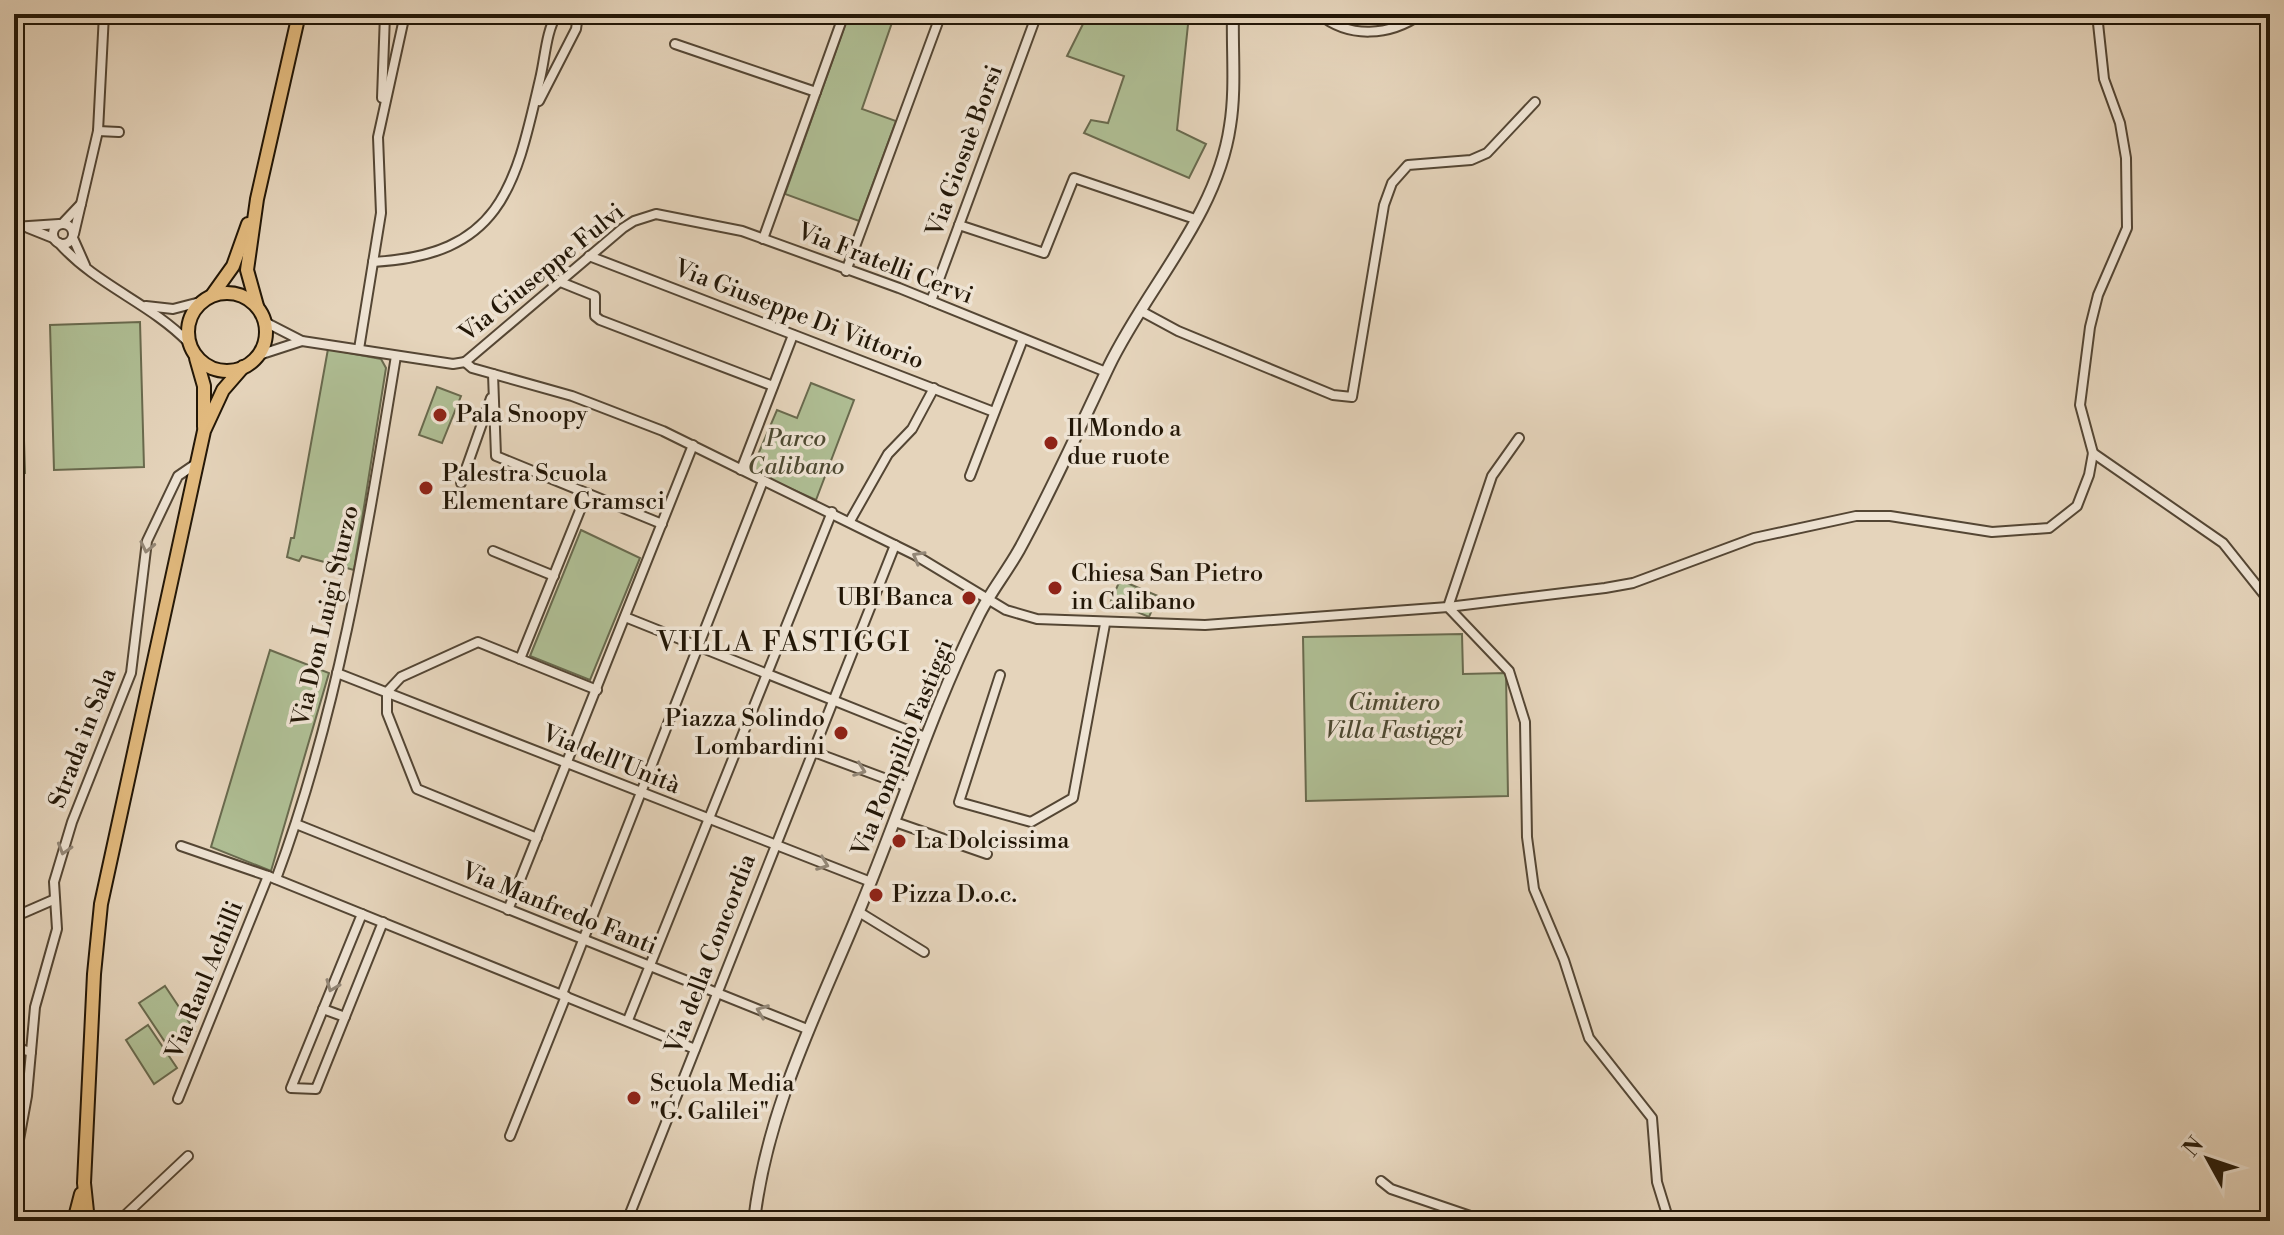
<svg xmlns="http://www.w3.org/2000/svg" width="2284" height="1235" font-family="'Libre Bodoni',serif">
<rect width="100%" height="100%" fill="#e5d4bb"/>
<filter id="stains"><feTurbulence type="fractalNoise" baseFrequency=".0025" numOctaves="4"/><feColorMatrix values="0 0 0 0 .2 0 0 0 0 .09 0 0 0 0 .02 0 0 0 .5 -.17"/></filter>
<radialGradient id="worn" r=".72"><stop offset=".6" stop-color="#630" stop-opacity="0"/><stop offset="1" stop-color="#630" stop-opacity=".3"/></radialGradient>
<g fill="#afbe94" stroke="#696a4e" stroke-width="2">
<path d="M849,14H895L862,109L896,121L859,221L785,194Z"/>
<path d="M1088,14L1189,15L1177,130L1206,144L1189,178L1084,133L1091,120L1108,123L1124,76L1067,56Z"/>
<path d="M14,312H20L25,473H14Z"/>
<path d="M140,322L144,467L54,470L50,325Z"/>
<path d="M328,349L381,359L386,368L354,570L302,556L299,561L287,557L291,538H294Z"/>
<path d="M811,383L854,400L816,500L751,471L777,410L797,418Z"/>
<path d="M437,387L461,396L442,443L419,435Z"/>
<path d="M581,530L640,558L590,680L530,656Z"/>
<path d="M1120,580L1158,596L1149,617L1111,601Z"/>
<path d="M1462,634L1463,674L1506,673L1508,796L1306,801L1303,637Z"/>
<path d="M270,650L329,673L271,871L211,847Z"/>
<path d="M165,986L195,1031L169,1048L139,1003Z"/>
<path d="M148,1025L177,1068L154,1084L126,1040Z"/>
</g>
<g fill="none" stroke-linecap="round" stroke-linejoin="round">
<g stroke="#544634" stroke-width="12">
<g id="minor">
<path d="M1319,14C1349,39 1390,36 1421,14"/>
<path d="M675,44L816,92"/>
<path d="M382,98L385,14"/>
<path d="M539,101L576,29L577,22L573,14"/>
<path d="M98,131L119,132"/>
<path d="M63,223L81,204"/>
<circle cx="63" cy="234" r="10"/>
<path d="M959,225L1044,253L1074,178L1195,219"/>
<path d="M14,227L59,224"/>
<path d="M28,228L53,238"/>
<path d="M74,234L98,131L104,14"/>
<path d="M73,238L85,265"/>
<path d="M763,239L844,14"/>
<path d="M59,243C96,285 150,303 188,342"/>
<path d="M589,256L994,412"/>
<path d="M373,262C501,255 515,188 540,79C545,59 546,31 557,14"/>
<path d="M846,271L941,14"/>
<path d="M558,281L595,296V316L600,320L773,386"/>
<path d="M931,301L1037,14"/>
<path d="M146,306L173,309L200,302"/>
<path d="M1141,311L1178,331L1333,395L1352,397L1384,205L1392,183L1408,165L1471,160L1487,153L1535,102"/>
<path d="M265,322L302,341L453,364L465,362"/>
<path d="M359,349L381,213L378,137L405,14"/>
<path d="M259,355L302,341"/>
<path d="M465,362L472,368L572,396L663,431L915,555L1006,610L1037,619L1205,625L1448,607L1605,588L1633,583L1754,538L1856,516H1890L1992,532L2049,528L2077,506L2089,475L2093,453L2080,405L2090,327L2098,295L2127,228L2126,158L2120,123L2104,79L2097,14"/>
<path d="M465,362L623,228L634,221L656,214L742,231L899,288L1106,372"/>
<path d="M493,374L496,456L662,524"/>
<path d="M2093,453L2223,543L2270,602"/>
<path d="M741,470L793,335"/>
<path d="M970,476L1023,339"/>
<path d="M461,483L491,398"/>
<path d="M850,521L888,454L912,429L934,388"/>
<path d="M493,551L554,576"/>
<path d="M1448,607L1509,671L1525,722L1527,837L1534,889L1564,960L1589,1038L1652,1118L1657,1182L1669,1221"/>
<path d="M1448,607L1492,476L1519,438"/>
<path d="M625,617L925,737"/>
<path d="M520,659L587,493"/>
<path d="M337,673L871,882"/>
<path d="M1000,675L959,802L1031,822L1073,798L1105,624"/>
<path d="M814,752L908,787"/>
<path d="M895,822L987,854"/>
<path d="M296,824L807,1029"/>
<path d="M537,838L417,789L387,713V692L401,677L478,642L597,690"/>
<path d="M181,846L268,876L695,1049"/>
<path d="M276,879C339,711 367,533 396,356"/>
<path d="M508,910L693,445"/>
<path d="M859,912L924,952"/>
<path d="M362,914L291,1088L316,1089L383,922"/>
<path d="M14,917L53,900"/>
<path d="M562,994L763,481"/>
<path d="M323,1009L345,1017"/>
<path d="M628,1020L832,512"/>
<path d="M14,1047L31,1052"/>
<path d="M178,1099L268,876"/>
<path d="M510,1136L566,996"/>
<path d="M14,1167L27,1096L35,1007L57,929L54,882L72,822L131,673L147,541L178,476L197,463"/>
<path d="M1381,1181L1391,1189L1485,1221"/>
<path d="M119,1221L188,1156"/>
<path d="M627,1221L895,545"/>
</g>
</g>
<g stroke="#544634" stroke-width="14">
<path id="tertiary" d="M754,1221C767,1109 817,1013 859,911C900,813 931,712 978,617C989,594 1006,573 1019,550C1052,490 1080,427 1109,366C1147,287 1217,216 1230,126C1236,90 1232,51 1233,14"/>
</g>
<g stroke="#231707" stroke-width="16">
<g id="primary">
<circle cx="227" cy="332" r="39"/>
<path d="M213,294L233,266L248,224"/>
<path d="M257,306L247,270L257,199L299,14"/>
<path d="M196,358L204,386V427"/>
<path d="M74,1221L81,1194"/>
<path d="M88,1221L84,1183L94,974L101,904L204,431L223,390L243,367"/>
</g>
</g>
<use href="#minor" stroke="#eee3d3" stroke-width="8"/>
<use href="#tertiary" stroke="#eee3d3" stroke-width="10"/>
<use href="#primary" stroke="#e2ba7e" stroke-width="12"/>
</g>
<defs><path id="oneway-chevron" d="M-2-3.5L2.5 0L-2 3.5" fill="none" stroke-width="1.6" stroke-linecap="round" stroke-linejoin="round" transform="scale(2)"/></defs>
<g stroke="#938777">
<use href="#oneway-chevron" transform="translate(147 547) rotate(102)"/>
<use href="#oneway-chevron" transform="translate(918 557) rotate(-150)"/>
<use href="#oneway-chevron" transform="translate(860 770) rotate(20)"/>
<use href="#oneway-chevron" transform="translate(64 849) rotate(107)"/>
<use href="#oneway-chevron" transform="translate(823 864) rotate(21)"/>
<use href="#oneway-chevron" transform="translate(332 986) rotate(112)"/>
<use href="#oneway-chevron" transform="translate(762 1011) rotate(-159)"/>
</g>
<g fill="#8f2418" stroke="#eee3d3" stroke-width="3">
<circle cx="440" cy="415" r="8"/>
<circle cx="1051" cy="443" r="8"/>
<circle cx="426" cy="488" r="8"/>
<circle cx="1055" cy="588" r="8"/>
<circle cx="969" cy="598" r="8"/>
<circle cx="841" cy="733" r="8"/>
<circle cx="899" cy="841" r="8"/>
<circle cx="876" cy="895" r="8"/>
<circle cx="634" cy="1098" r="8"/>
</g>
<g text-anchor="middle" dominant-baseline="central" stroke-width="7" stroke-linejoin="round" paint-order="stroke">
<g font-size="24" fill="#231707" stroke="#eee3d3">
<text transform="translate(965 151) rotate(-70)">Via Giosuè Borsi</text>
<text transform="translate(885 264) rotate(21)">Via Fratelli Cervi</text>
<text transform="translate(542 273) rotate(-39)">Via Giuseppe Fulvi</text>
<text transform="translate(799 315) rotate(21)">Via Giuseppe Di Vittorio</text>
<text transform="translate(326 616) rotate(-77)">Via Don Luigi Sturzo</text>
<text transform="translate(83 738) rotate(-69)">Strada in Sala</text>
<text transform="translate(903 748) rotate(-68)">Via Pompilio Fastiggi</text>
<text transform="translate(611 760) rotate(22)">Via dell'Unità</text>
<text transform="translate(559 909) rotate(22)">Via Manfredo Fanti</text>
<text transform="translate(711 954) rotate(-69)">Via della Concordia</text>
<text transform="translate(205 980) rotate(-68)">Via Raul Achilli</text>
</g>
<g font-size="24" fill="#231707" stroke="#eee3d3" text-anchor="start">
<text x="456" y="415">Pala Snoopy</text>
<text x="1067" y="429">Il Mondo a<tspan x="1067" dy="28">due ruote</tspan></text>
<text x="442" y="474">Palestra Scuola<tspan x="442" dy="28">Elementare Gramsci</tspan></text>
<text x="1071" y="574">Chiesa San Pietro<tspan x="1071" dy="28">in Calibano</tspan></text>
<text x="953" y="598" text-anchor="end">UBI Banca</text>
<text x="825" y="719" text-anchor="end">Piazza Solindo<tspan x="825" dy="28">Lombardini</tspan></text>
<text x="915" y="841">La Dolcissima</text>
<text x="892" y="895">Pizza D.o.c.</text>
<text x="650" y="1084">Scuola Media<tspan x="650" dy="28">"G. Galilei"</tspan></text>
</g>
<g font-size="24" font-style="italic" fill="#4d4931" stroke="#eee3d3">
<text x="796" y="439">Parco<tspan x="796" dy="28">Calibano</tspan></text>
<text x="1394" y="703">Cimitero<tspan x="1394" dy="28">Villa Fastiggi</tspan></text>
</g>
<g font-size="28" letter-spacing="2" fill="#231707" stroke="#eee3d3">
<text x="784" y="642">VILLA FASTIGGI</text>
</g>
</g>
<rect width="2284" height="1235" fill="none" stroke="#e5d4bb" stroke-width="48"/>
<rect x="16" y="16" width="2252" height="1203" fill="none" stroke="#231707" stroke-width="4"/>
<rect x="24" y="24" width="2236" height="1187" fill="none" stroke="#231707" stroke-width="2"/>
<g transform="translate(2208 1159) rotate(310)" stroke="#eee3d3" stroke-width="6" paint-order="stroke">
<path d="M0-6L14 30L0 20L-14 30Z" fill="#231707"/>
<text y="-12" font-size="22" font-weight="bold" text-anchor="middle" fill="#231707">N</text>
</g>
<rect width="100%" height="100%" filter="url(#stains)"/>
<rect width="100%" height="100%" fill="url(#worn)"/>
</svg>
